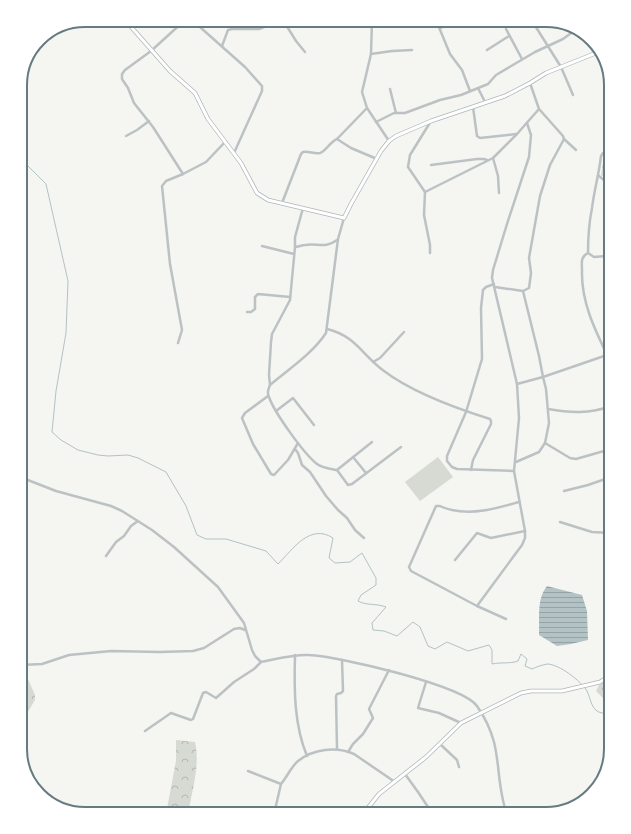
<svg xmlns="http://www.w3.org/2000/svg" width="631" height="834" font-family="Barlow,sans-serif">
<defs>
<pattern id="forest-crowns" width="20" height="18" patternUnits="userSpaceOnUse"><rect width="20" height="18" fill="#d6dad2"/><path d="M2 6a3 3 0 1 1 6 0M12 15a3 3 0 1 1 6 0" fill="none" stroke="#b1b6b0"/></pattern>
<pattern id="water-rules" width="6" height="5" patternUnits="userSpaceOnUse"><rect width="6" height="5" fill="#b3c2c4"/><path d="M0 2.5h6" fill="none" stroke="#95a3a5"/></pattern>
</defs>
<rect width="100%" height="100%" fill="#f5f5f2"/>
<g fill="url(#forest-crowns)">
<path d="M611,152V183L601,175L604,156Z"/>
<path d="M20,665H24L27,669L28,679L35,695V700L20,725Z"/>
<path d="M611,680V705L605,700L596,691L599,685L604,682L608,683Z"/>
<path d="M176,740L195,742C200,764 193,787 189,809L187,814H166L176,761Z"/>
</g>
<path fill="#d6dad2" d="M438,457L453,477L420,501L405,482Z"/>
<path fill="url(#water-rules)" d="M547,586L582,595L587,611L588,640L571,644L557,646L539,635C540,619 536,600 547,586Z"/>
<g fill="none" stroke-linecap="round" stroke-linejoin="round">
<path stroke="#b3c2c4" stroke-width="1" d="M20,145L26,164L46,184L68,281L66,333L56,391L52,432L61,440L78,450L98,455L108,456L128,455L138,458L166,472L186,506L197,535L206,539H226L266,551L278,564C293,549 310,523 333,538L329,558L335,563L350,562L362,553L376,578V585L361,595L358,601C367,606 376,603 386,607L372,623L373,630L384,631L397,636L413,622L420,627L428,646L435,649L447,642L468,651L489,645L492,650V664C501,662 510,664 518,661L521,654L527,659L525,666L532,669C536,667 542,665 547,664C559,664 581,681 587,691C591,699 591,711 602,713C605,714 608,712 611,713"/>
<g stroke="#afb6b9" stroke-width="4.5">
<g id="secondary">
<path d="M125,20L170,71L195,93L208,119L241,163L257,193L268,200L344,218L351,204L381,151L389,141L396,136L431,121L505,96L530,83L546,73L601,51"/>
<path d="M363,814L379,794L426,757L461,723L521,693L531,691H562L600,682L611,675"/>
</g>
</g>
<g stroke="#bcc2c4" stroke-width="2.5">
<path d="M192,20L245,67L262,86V91L234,153"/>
<path d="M283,20L296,41L305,52"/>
<path d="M325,20L333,21L336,20"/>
<path d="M372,20L371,54L362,92L367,108L389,141"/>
<path d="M436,20L450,54L462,70L470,91"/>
<path d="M534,24L561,67L573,95"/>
<path d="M568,25L573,32"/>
<path d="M440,28L459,20"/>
<path d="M506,29L522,59"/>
<path d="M222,46L228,30L232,29H259L282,20"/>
<path d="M487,50L509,36"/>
<path d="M371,54L392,51L412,50"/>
<path d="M478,88L485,102"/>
<path d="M390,89L396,113"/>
<path d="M473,107L477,136L480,138L516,134"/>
<path d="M539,109L563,136L564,139L576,150"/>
<path d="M607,118L611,117"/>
<path d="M376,122L394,113H405L440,100L461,95L488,84L496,75L535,52L563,39L578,28"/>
<path d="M126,136L137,130L149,121"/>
<path d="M337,139L367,108"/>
<path d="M493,158L498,176L499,193"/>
<path d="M431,165L477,159H484L487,160"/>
<path d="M183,174L153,127L134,103L128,88L122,79V74L125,70L151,51L185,20"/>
<path d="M599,176L611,186"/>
<path d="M425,192L493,158L517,134L539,109L530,83"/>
<path d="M282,203L301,154L303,152C309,151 314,154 320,153C325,152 331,141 337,139L351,148L377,159"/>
<path d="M344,218L338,239L326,333C312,354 289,369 270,385C268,390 267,393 269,397C274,412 304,454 317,464C322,468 331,469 337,470L348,485L352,484L401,447"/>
<path d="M262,246L294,254"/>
<path d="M295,247C298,247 302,245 305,245C318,243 325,249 337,240"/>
<path d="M430,253V245L424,215L425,192L408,167L410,155L431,121"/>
<path d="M588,253C580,257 582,263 582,271C581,304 597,334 611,363"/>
<path d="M588,253C588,238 589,223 592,208C594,191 599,174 601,156L603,153L611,148"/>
<path d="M588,253L594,257L606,256L609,261L611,274"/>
<path d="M494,284L486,287L483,290L481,308L482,359L466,412L447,456V461L452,467L457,469L514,471"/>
<path d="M495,287L523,291L529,288L531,273L529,258L540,196L550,165L564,139"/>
<path d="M523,291L539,356L543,377L607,355"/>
<path d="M247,312H251L255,309V297L258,294L290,297"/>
<path d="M327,329C356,336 362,355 384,371C413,393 455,408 490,419L491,421V424L473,460L471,470"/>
<path d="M178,343L182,330L170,264L162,186L166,181L183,174L206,162L225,142"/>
<path d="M373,362L380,358L404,332"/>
<path d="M270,385L269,375L271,342L272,334L290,300L295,247V237L303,208"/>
<path d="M268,396L245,413L242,418L253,444L271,474L274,475L288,460L298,443"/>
<path d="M548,409C570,413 590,414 611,406"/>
<path d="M276,411L293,398L314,425"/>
<path d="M545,443L570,458L576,459L611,449"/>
<path d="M295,449L298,453L302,465L310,472L326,496L338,510L347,518L355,530L364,538"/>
<path d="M353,457L366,473"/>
<path d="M516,462L539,452L545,443L549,423L546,389L543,377L517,384"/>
<path d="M337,470L372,442"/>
<path d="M20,477L56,491L111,506L122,511L152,530L174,547L218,587L244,623L252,650L255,656L261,662C277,659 293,654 309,655C337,656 462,685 477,706C484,716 491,731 494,742C500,766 498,791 507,814"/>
<path d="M564,491L588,485L611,477"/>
<path d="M607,500L611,499"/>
<path d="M560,522L592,532L611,533"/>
<path d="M106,556L116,542L124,536L131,526L138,521"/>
<path d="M455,560L477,533L491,538L525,531"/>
<path d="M477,606L522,545L525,538V531L514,471L519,418L517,384L492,278L493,270L507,224L529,157L531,135L527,123"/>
<path d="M506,619L477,606L411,571L409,567L436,506H440C444,508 448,509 452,510C475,515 497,508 519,502"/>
<path d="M295,655C294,689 294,725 307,756"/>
<path d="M20,665L42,664L69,655L111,651L160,652L193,651L204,648L234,629L240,628L245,630"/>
<path d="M426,682L418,708L439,713L461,723"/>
<path d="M145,731L171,713L191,720L193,719L203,693L206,692L216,698L234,682L254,669L261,662"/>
<path d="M440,744L457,760L459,767"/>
<path d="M337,749L336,696L337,694L341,693L343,691L342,660"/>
<path d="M348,752L353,744L363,734L373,718L369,709L389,670"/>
<path d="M248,771L281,784C287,777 291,767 298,761C313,749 336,746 354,754L395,782"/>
<path d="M405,774L418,792L432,813"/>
<path d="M274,814L281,784"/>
</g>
<use href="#secondary" stroke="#fff" stroke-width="3"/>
</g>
<path d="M0 0H631V834H0ZM85 27H546A58 58 0 0 1 604 85V749A58 58 0 0 1 546 807H85A58 58 0 0 1 27 749V85A58 58 0 0 1 85 27Z" fill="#fff" fill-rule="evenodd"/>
<path fill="none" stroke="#667a81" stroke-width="2" d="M85 27H546A58 58 0 0 1 604 85V749A58 58 0 0 1 546 807H85A58 58 0 0 1 27 749V85A58 58 0 0 1 85 27Z"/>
</svg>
